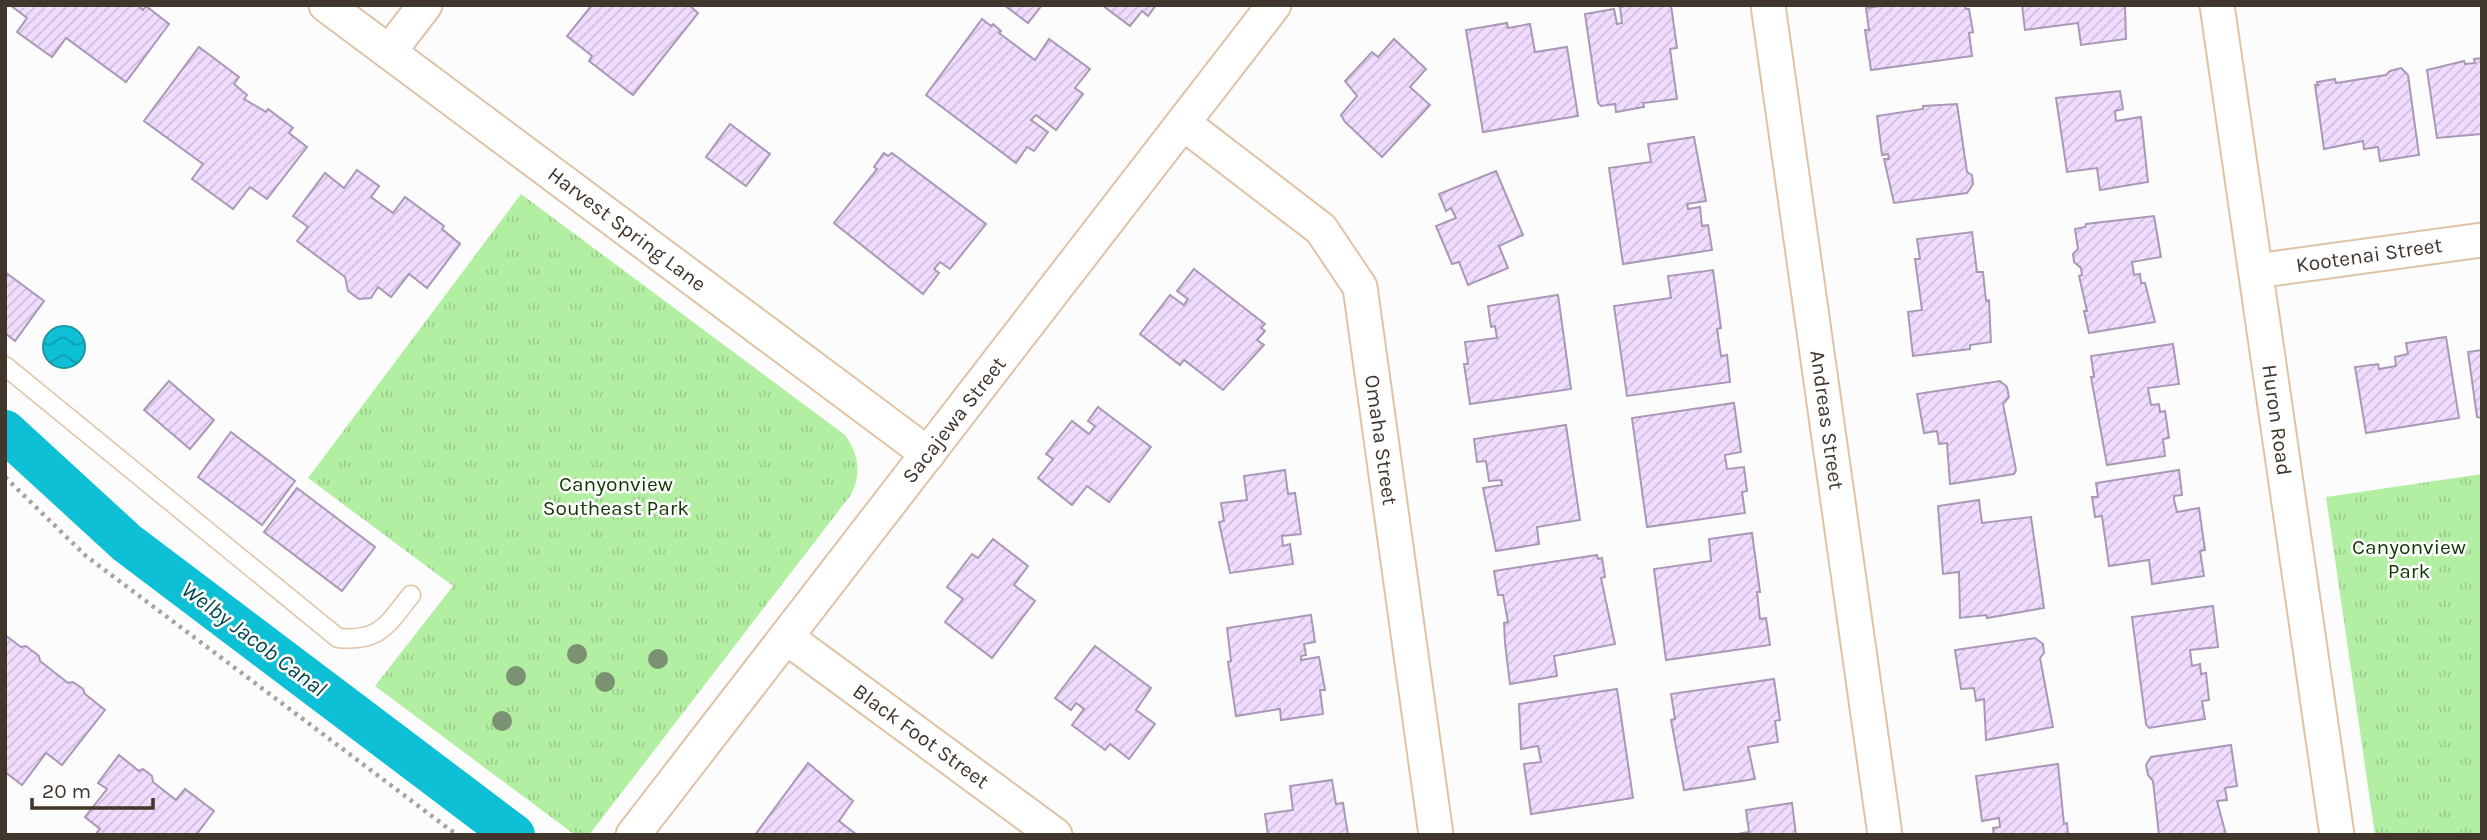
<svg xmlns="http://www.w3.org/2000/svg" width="2487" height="840" font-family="Karla,sans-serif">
<defs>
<pattern id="park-tufts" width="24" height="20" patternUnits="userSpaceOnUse" patternTransform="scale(1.75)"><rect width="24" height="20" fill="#b3efa2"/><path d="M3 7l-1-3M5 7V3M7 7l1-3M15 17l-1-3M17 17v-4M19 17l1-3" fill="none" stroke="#9bce8c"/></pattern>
<pattern id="water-waves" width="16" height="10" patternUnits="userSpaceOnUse" patternTransform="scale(1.75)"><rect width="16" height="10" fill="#0dc0d5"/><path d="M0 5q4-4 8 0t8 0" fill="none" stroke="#0e9dad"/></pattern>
<pattern id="building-hatch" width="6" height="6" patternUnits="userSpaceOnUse" patternTransform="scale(1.75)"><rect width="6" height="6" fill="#f0dcfe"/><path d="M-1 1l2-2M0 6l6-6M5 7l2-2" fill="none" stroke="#cfbdda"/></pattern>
</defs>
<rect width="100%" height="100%" fill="#fcfcfc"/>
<g fill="url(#park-tufts)">
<path d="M521,194L845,435C859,454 862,475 850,496L589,835H575L375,686L453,586L308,478Z"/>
<path d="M2482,474V835H2375L2326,497Z"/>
</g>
<circle fill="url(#water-waves)" stroke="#1d97a2" stroke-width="2" cx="64" cy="347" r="21"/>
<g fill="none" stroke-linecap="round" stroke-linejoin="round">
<path stroke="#0dc0d5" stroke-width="42" d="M5,431L127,543L514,835"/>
</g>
<g fill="url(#building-hatch)" stroke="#aa98b7" stroke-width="2">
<path d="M10,5H137L143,10L146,6L169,24L126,82L66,38L52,57L17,32L27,18Z"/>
<path d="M592,5H689L698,13L633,95L589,61L592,56L567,36Z"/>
<path d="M1004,5H1042L1028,23Z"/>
<path d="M1102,5H1156L1148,16L1142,11L1130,26Z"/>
<path d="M1630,5H1671L1677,48L1670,49L1677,99L1643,103L1644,107L1616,112L1615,104L1601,106L1598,103L1585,14L1614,9L1617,24L1622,23L1620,7Z"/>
<path d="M1887,5H1965L1966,9H1969L1973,32L1969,33L1972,56L1871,70L1865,30H1869L1866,8Z"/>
<path d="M2022,5H2125L2126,39L2081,45L2078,23L2025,30Z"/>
<path d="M982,19L991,26L993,24L1001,31L999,33L1035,60L1049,39L1090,69L1075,88L1083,94L1056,130L1036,115L1031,120L1048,132L1034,151L1027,147L1016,163L926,95Z"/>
<path d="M1507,23L1508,28L1530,24L1535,52L1567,47L1578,116L1483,132L1466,30Z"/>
<path d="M1394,39L1426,69L1410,87L1430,105L1382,157L1345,122L1341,115L1357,96L1345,81L1372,52L1378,57Z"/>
<path d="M199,47L239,77L234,84L247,95L244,99L266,112L268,109L293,128L289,133L307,147L267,199L250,187L233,209L192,179L203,164L144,121Z"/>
<path d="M2482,58L2481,134L2437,138L2427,70L2464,61L2465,64L2475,63L2474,59Z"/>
<path d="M2401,68L2408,75L2419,155L2380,161L2378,147L2364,149L2363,141L2324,149L2315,85H2318L2317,82L2335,79L2336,83L2386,75L2390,71Z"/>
<path d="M2120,91L2123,109L2115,111L2116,121L2141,117L2148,182L2100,190L2097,168L2067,172L2056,98Z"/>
<path d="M1957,104L1967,172L1972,175L1973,184L1967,193L1894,203L1884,159H1889L1888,154L1882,155L1877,116L1923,109V106Z"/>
<path d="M730,124L770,154L746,186L706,157Z"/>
<path d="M1694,137L1706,201L1687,204L1688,209L1700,207L1702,226L1708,225L1712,250L1623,264L1609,168L1651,162L1648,144Z"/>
<path d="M884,153L888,156L892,153L986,224L950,269L940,262L934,269L939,273L923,294L834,223L877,169L874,167Z"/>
<path d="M357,170L379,186L371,197L393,213L405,197L444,226L442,229L460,244L427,288L409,274L391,297L378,287L371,298L359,299L348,291L345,277L297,241L308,227L293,216L325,173L344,188Z"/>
<path d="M1496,171L1523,235L1499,246L1508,268L1468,285L1459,262L1452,264L1436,226L1456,218L1451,208L1446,211L1439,194Z"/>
<path d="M2154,216L2161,257L2132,262L2134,275L2140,274L2141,283H2145L2155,322L2089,333L2084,311H2087L2079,276L2082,275L2081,268L2074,262L2073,254L2078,249L2075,229L2085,227L2086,224Z"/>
<path d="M1972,232L1977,272H1983L1986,301L1989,300L1991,342L1970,345V349L1913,356L1908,312L1922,310L1915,259H1920L1917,239Z"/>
<path d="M1194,269L1265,324L1261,328L1265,331L1257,340L1264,345L1223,390L1184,360L1180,365L1140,334L1170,295L1184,305L1188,299L1177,291Z"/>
<path d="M1713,270L1721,328L1717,329L1721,356L1727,355L1730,382L1627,396L1614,306L1671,298L1668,276Z"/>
<path d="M5,272L44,301L15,341L5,333Z"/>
<path d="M1558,295L1571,389L1470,404L1464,364H1468L1465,342L1497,338L1495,326L1491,327L1488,306Z"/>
<path d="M2446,337L2459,418L2366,433L2355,367L2378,364L2379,369L2396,366L2395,357L2408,354L2406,343Z"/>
<path d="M2173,344L2179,384L2148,388L2151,405L2159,404L2160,412L2165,411L2169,438L2163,439L2165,456L2107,465L2091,377H2094L2091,356Z"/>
<path d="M2482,350V418L2477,417L2468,352Z"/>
<path d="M169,381L214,420L190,449L144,410Z"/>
<path d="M2000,381L2007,387L2009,397L2003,404L2016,470L2014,474L1950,484L1947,443L1939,444L1937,431L1924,433L1917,394Z"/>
<path d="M1734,403L1741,452L1725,455L1727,469L1744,467L1747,491L1742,492L1745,513L1647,527L1632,418Z"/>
<path d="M1098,407L1151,447L1109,502L1087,486L1072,505L1038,478L1053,459L1046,454L1072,421L1089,434L1095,426L1088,421Z"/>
<path d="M1566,425L1580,520L1537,527L1539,544L1496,551L1483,488L1502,485L1501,480L1489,481L1486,461L1477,462L1474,439Z"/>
<path d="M231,432L295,481L262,525L198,477Z"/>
<path d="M1285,470L1288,494L1295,493L1301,534L1282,536L1283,546L1290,544L1293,564L1230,573L1219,522L1224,521L1221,503L1247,500L1244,476Z"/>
<path d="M2179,470L2182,495L2174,496V500L2177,512L2199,508L2205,550L2200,551L2204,576L2152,584L2149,560L2109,566L2102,516L2095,517L2092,497H2098L2096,483Z"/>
<path d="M297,488L375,547L342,591L264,532Z"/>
<path d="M1979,500L1982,523L2031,517L2044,608L1987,618L1986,615L1960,618L1959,572L1943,574L1938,506Z"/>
<path d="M1752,533L1760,592H1757L1760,619L1766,618L1770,645L1666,660L1654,569L1711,561L1709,539Z"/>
<path d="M993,539L1028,566L1014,585L1035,601L992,658L945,622L963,599L947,587L972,554L978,558Z"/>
<path d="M1597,555L1598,559L1602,558L1605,577L1601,578L1615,644L1554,656L1557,676L1510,684L1505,643L1504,623L1508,622L1503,595H1498L1494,571Z"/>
<path d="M2213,606L2218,647L2190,650L2192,666L2200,664L2201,674L2206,673L2209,700L2202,701L2205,719L2149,728L2146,724L2132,617Z"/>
<path d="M1311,615L1315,642L1304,644L1306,655L1301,656V660L1319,657L1325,690H1320L1323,714L1281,720L1280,709L1236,716L1228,662L1231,661L1227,628Z"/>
<path d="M5,635L21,647L26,646L39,656L40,661L68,683L73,682L83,689L85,694L105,710L62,765L46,753L22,785L5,772Z"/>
<path d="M2035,638L2043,644L2044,653L2040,658L2053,727L1986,740L1984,699L1976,701L1974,688L1961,689L1955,650Z"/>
<path d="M1095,646L1151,688L1136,710L1155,724L1129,759L1110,744L1105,750L1072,725L1084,709L1076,703L1071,710L1055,698Z"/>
<path d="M1774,679L1780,720L1775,721L1778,742L1748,747L1755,779L1684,790L1671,720L1675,719L1671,694Z"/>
<path d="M1617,689L1633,798L1531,814L1524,764L1541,762L1538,746L1521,749L1519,704Z"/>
<path d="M2231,745L2237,786L2225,788L2227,800L2217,801L2226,835H2159L2153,781L2148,775L2146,765L2151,757Z"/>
<path d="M119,755L139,771L143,769L152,776L153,782L176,800L185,789L214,811L196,835H95L100,829L85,817L107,789L98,783Z"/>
<path d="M808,763L853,801L839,821L857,835H755Z"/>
<path d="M2058,764L2064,824L2067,823L2068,835H1994L1993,828L2000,827L1999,818L1982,821L1976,776Z"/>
<path d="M1332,780L1336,804L1343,803L1348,835H1268L1265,814L1293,810L1290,786Z"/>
<path d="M1792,803L1796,835H1732L1749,832L1746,810Z"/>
</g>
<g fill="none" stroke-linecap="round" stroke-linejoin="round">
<g stroke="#dec3a7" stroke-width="21">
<path id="lane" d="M5,366L338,638C380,642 387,625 411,595"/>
</g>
<g stroke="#dec3a7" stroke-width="37">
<g id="street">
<path d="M326,5L928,454"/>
<path d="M1768,5L1885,835"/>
<path d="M2217,5L2337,835"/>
<path d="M389,52L425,5"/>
<path d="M1183,123L1321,229L1360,287L1436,835"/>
<path d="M2256,271L2482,240"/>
<path d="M786,637L1055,835"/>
<path d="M633,835L1274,5"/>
</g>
</g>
<path stroke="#a8a39e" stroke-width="4.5" stroke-dasharray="3.5 5" stroke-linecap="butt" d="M5,477L86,556L457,835"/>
<use href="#lane" stroke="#fff" stroke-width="18"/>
<use href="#street" stroke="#fff" stroke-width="33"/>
</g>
<g fill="#7a9172">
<circle cx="577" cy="654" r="10"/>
<circle cx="658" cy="659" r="10"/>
<circle cx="516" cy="676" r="10"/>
<circle cx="605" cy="682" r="10"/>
<circle cx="502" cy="721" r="10"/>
</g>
<g text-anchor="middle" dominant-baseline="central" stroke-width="5" stroke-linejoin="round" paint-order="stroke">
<g font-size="21" fill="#41362b" stroke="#fff">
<text transform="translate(627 229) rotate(37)">Harvest Spring Lane</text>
<text transform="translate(2369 255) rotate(-8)">Kootenai Street</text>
<text transform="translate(954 420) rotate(-52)">Sacajewa Street</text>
<text transform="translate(1827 420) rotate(82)">Andreas Street</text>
<text transform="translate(2277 420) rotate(82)">Huron Road</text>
<text transform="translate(1381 440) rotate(82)">Omaha Street</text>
<text transform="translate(921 736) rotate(36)">Black Foot Street</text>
</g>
<g font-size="21" fill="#103901" stroke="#fff">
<text x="616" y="484">Canyonview<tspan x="616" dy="24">Southeast Park</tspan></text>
<text x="2409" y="547">Canyonview<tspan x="2409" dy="24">Park</tspan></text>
</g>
<g font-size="23" font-style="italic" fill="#024850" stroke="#fff">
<text transform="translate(254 639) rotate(37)">Welby Jacob Canal</text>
</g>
</g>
<rect width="2487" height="840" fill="none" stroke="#41362b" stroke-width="14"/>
<path d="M32 798v10h121v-10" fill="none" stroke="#41362b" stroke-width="3.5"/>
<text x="42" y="798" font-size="21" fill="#41362b" stroke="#ffffff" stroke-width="5" paint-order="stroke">20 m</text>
</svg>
